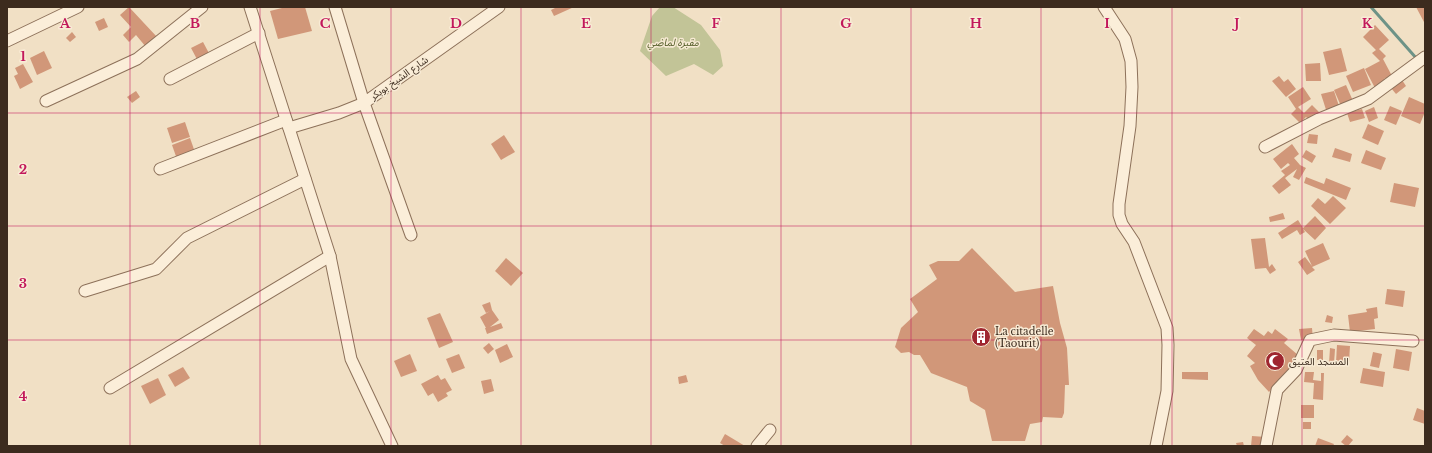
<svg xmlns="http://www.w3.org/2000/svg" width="1432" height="453" font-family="'Libre Baskerville','Noto Sans Arabic',serif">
<rect width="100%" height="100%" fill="#f1e0c5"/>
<path fill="#c2c497" d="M660,7H673L701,25L720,50L723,66L713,75L694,64L666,76L640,51L652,16Z"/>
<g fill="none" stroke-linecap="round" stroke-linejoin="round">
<path stroke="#6d9387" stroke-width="3" d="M1371,7L1417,59"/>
</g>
<g fill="#d19779">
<path d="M129,7L157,37L146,47L136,35L129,42L123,35L131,27L120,15Z"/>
<path d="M286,7H305L312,31L278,39L270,11Z"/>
<path d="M557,7H574L554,16L551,10Z"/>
<path d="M1416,7H1425V21L1424,22Z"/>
<path d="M104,18L108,27L99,31L95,22Z"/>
<path d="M1375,25L1389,40L1379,49L1386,56L1383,59L1392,76L1384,79L1386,83L1375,88L1365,69L1380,61L1372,53L1376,50L1363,37Z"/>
<path d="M72,32L76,37L70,42L66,38Z"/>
<path d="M203,42L211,57L199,63L191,48Z"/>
<path d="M1341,48L1347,71L1329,75L1323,52Z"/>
<path d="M44,51L52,68L37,75L30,58Z"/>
<path d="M1320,63L1321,81H1306L1305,64Z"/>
<path d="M23,64L33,82L20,89L14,76L18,74L15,68Z"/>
<path d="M1364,68L1371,85L1353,92L1346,76Z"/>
<path d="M1279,76L1284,82L1288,79L1296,89L1286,97L1272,81Z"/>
<path d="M1402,80L1406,86L1396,94L1391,88Z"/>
<path d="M1346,85L1353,101L1341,106L1334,90Z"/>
<path d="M1303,87L1311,99L1298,107L1304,113L1312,105L1322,115L1313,124L1306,117L1300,123L1291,114L1296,109L1288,97Z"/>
<path d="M136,91L140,97L132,103L127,97Z"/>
<path d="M1334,91L1341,112L1328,116L1321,94Z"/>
<path d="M1409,97L1425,104V112L1420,124L1401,116Z"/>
<path d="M1390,106L1402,111L1396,125L1384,120Z"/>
<path d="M1374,107L1378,118L1369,122L1365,111Z"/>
<path d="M1362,109L1365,118L1350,122L1347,113Z"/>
<path d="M185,122L190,137L172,143L167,128Z"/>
<path d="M1368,124L1384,131L1378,145L1362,138Z"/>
<path d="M1309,134L1318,135L1317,144L1307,143Z"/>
<path d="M504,135L515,152L501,160L491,144Z"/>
<path d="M190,138L196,155L178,162L172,145Z"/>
<path d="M1292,144L1299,154L1294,158L1300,165L1306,168L1299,180L1293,177L1297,169L1285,178L1291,185L1279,194L1272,186L1285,175L1281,171L1290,165L1288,163L1281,169L1273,159Z"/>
<path d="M1335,148L1352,154L1350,162L1332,157Z"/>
<path d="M1306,150L1316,156L1312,163L1302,157Z"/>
<path d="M1366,150L1386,158L1381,170L1361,163Z"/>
<path d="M1306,177L1324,184L1326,178L1351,188L1346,200L1304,183Z"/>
<path d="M1394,183L1419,188L1415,207L1390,202Z"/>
<path d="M1333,196L1346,208L1330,224L1311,206L1318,198L1325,204Z"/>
<path d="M1283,213L1285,219L1270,222L1269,217Z"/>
<path d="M1315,216L1326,228L1315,240L1303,229L1305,232L1300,235L1297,230L1282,239L1278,233L1298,220L1303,228Z"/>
<path d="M1265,238L1269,267L1272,264L1276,270L1270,274L1266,268L1255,269L1251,239Z"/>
<path d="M1323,243L1330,259L1312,267L1315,270L1307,275L1298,262L1305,257L1312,266L1305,251Z"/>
<path d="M972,248L1015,292L1053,286L1060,323L1067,348L1069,385H1065L1064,413L1062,418L1043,417L1042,422L1030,424L1025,441H992L985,410L970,401L967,387L931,373L920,355H914L909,352L901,353L895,347L901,328L918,312L910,299L937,279L929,265L938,261H959Z"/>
<path d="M506,258L523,273L511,286L495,271Z"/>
<path d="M1387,289L1405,291L1403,307L1385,304Z"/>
<path d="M490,302L492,310L499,320L490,327L501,323L503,328L487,334L485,328H486L480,317L490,311L486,313L482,305Z"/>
<path d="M1377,307L1378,318L1374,319L1375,329L1350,332L1348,315L1367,312L1366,309Z"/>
<path d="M440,313L453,342L439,348L427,318Z"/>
<path d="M1327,315L1333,317L1332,323L1325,322Z"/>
<path d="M1312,328L1313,339L1301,340L1299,329Z"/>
<path d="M1254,329L1264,336L1268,331L1272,334L1275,329L1288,339L1284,343L1298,355L1299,360L1269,392L1258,380L1250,366L1255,363L1247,356L1256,345L1247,338Z"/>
<path d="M489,343L494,349L488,354L483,348Z"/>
<path d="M507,344L513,357L500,363L495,350Z"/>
<path d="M1337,345L1350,346L1349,363L1336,362Z"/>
<path d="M1330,348L1335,349L1334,364H1329Z"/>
<path d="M1396,349L1412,352L1409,371L1393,368Z"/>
<rect x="1317" y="350" width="6" height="10"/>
<path d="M1373,352L1382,354L1379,368L1370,366Z"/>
<path d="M410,354L417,371L401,377L394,361Z"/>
<path d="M459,354L465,368L452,373L446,359Z"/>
<path d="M183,367L190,378L175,387L168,375Z"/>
<path d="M1363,368L1385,372L1383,387L1360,383Z"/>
<path d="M1182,372H1208V380L1182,379Z"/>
<path d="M1305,372H1314L1313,380L1321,381V373H1324L1323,400L1313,399L1314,383L1304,382Z"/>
<path d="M438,375L441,380L445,378L452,390L446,393L448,396L438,402L433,393L428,396L421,384Z"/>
<path d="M686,375L688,382L679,384L678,377Z"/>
<path d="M158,378L166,395L150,404L141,386Z"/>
<path d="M491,379L494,391L484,394L481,381Z"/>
<rect x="1301" y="405" width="13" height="13"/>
<path d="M1417,408L1425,411V424L1413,420Z"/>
<rect x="1303" y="422" width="8" height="7"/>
<path d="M725,434L745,446H725L720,443Z"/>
<path d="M1347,435L1353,440L1348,446H1346L1341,442Z"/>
<path d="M1252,436L1266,437V446H1251Z"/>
<path d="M1318,438L1334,444L1333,446H1315Z"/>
<path d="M1243,442L1244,446H1237L1236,443Z"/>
</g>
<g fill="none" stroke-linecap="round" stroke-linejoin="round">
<g stroke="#8d715a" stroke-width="13">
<g id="minor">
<path d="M250,7L330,256L351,359L392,446"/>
<path d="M335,7L364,103L411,235"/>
<path d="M1104,7L1125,39L1131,61L1132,87L1130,126L1119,204V215L1122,224L1134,242L1167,328L1168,345L1167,391L1156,446"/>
<path d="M7,41L78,7"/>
<path d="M170,79L259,33"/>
<path d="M46,101L137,59L202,7"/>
<path d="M289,128L339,113L364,103L499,7"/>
<path d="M1265,147L1319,119L1368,99L1425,57"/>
<path d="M160,169L286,120"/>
<path d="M85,291L156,269L187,238L305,179"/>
<path d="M110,388L330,256"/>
<path d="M757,446L770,430"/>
<path d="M1266,446L1277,390L1296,370L1310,340L1334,335L1413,341"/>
</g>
</g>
<use href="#minor" stroke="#fbeed9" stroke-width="11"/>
</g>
<path fill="none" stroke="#c2185b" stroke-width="1" stroke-opacity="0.55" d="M130,7V446M260,7V446M391,7V446M521,7V446M651,7V446M781,7V446M911,7V446M1041,7V446M1172,7V446M1302,7V446M7,113H1425M7,226H1425M7,340H1425"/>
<defs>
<g id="building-disc" transform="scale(1)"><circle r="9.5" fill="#9f2630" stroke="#f8ebd5"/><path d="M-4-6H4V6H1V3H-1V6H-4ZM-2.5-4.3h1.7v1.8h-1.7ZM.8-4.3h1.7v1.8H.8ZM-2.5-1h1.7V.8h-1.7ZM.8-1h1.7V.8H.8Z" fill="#fff"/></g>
<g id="mosque-disc" transform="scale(1)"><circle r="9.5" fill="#9f2630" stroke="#f8ebd5"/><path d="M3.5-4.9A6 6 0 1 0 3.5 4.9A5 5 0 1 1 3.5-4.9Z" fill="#fff"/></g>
</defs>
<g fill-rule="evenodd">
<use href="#building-disc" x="981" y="337"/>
<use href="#mosque-disc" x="1275" y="361"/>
</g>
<g text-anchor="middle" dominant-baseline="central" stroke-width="3" stroke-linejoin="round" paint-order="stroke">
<g font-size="10" font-style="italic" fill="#505a24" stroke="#f8ebd5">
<text x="673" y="42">مقبرة لماضي</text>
</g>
<g font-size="10" fill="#3c2b1e" stroke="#f8ebd5">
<text transform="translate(399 78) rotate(-35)">شارع الشيخ بوبكر</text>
</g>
<g font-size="10" fill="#3c2b1e" stroke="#f8ebd5" text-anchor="start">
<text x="995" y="331">La citadelle<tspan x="995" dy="12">(Taourit)</tspan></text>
<text x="1289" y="361">المسجد العتيق</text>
</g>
</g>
<g font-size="13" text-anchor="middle" font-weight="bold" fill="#c2185b" stroke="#f8ebd5" stroke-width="3" stroke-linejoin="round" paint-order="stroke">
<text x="65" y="28">A</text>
<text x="195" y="28">B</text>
<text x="325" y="28">C</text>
<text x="456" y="28">D</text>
<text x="586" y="28">E</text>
<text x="716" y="28">F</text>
<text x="846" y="28">G</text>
<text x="976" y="28">H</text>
<text x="1107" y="28">I</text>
<text x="1237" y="28">J</text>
<text x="1367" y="28">K</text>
<text x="23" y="61">1</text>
<text x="23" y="174">2</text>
<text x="23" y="288">3</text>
<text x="23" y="401">4</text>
</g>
<rect width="1432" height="453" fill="none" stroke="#3c2b1e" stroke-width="16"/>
</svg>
